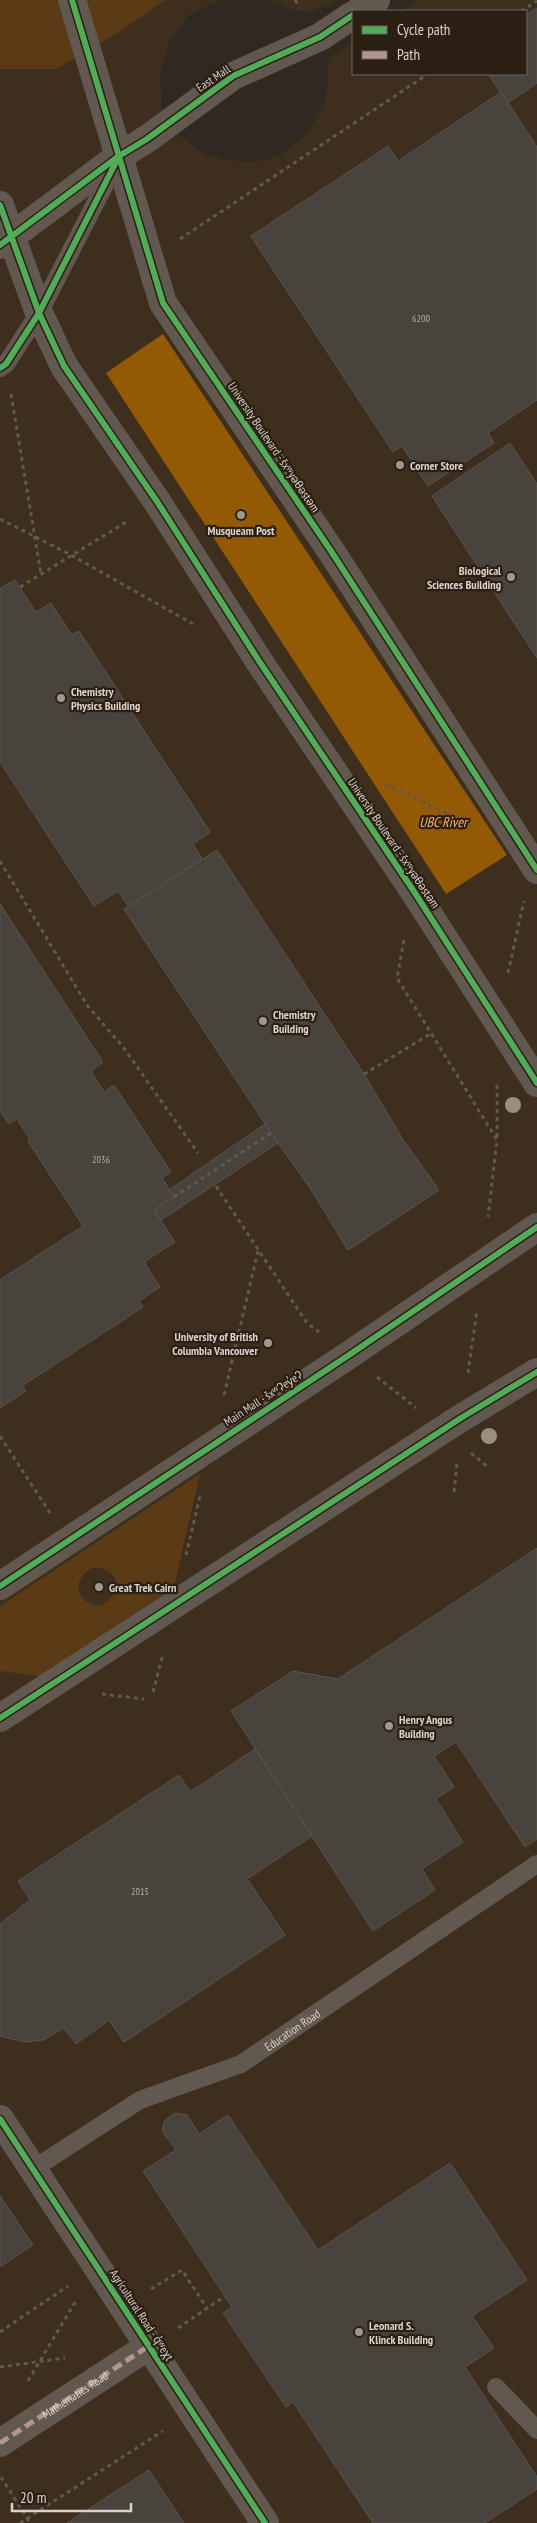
<svg xmlns="http://www.w3.org/2000/svg" width="537" height="2523" font-family="'PT Sans Narrow',sans-serif">
<rect width="100%" height="100%" fill="#2f2922"/>
<g fill="#3e2e1e">
<path d="M0,0H220L190,14L179,27L169,43L160,74L162,107L177,133L202,153L225,160L254,162L269,159L282,154L308,133L324,104L328,86V61L331,56L353,43V74H526V11H402L419,0H537V2523H0Z"/>
<path d="M270,0H336L325,7L308,12L289,9Z"/>
</g>
<g fill="#5b3b15" fill-rule="evenodd">
<path d="M0,0H165L116,34L56,69H0Z"/>
<path d="M200,1474L174,1587L40,1676L0,1671V1606ZM94,1567C140,1572 104,1624 83,1598C72,1585 83,1572 94,1567Z"/>
</g>
<path fill="#935904" d="M163,334L507,855L446,894L106,373Z"/>
<g fill="#48433c" stroke="#5a544f">
<path d="M537,8V83L508,103L488,74H526V15Z"/>
<path d="M501,92L537,147V400L488,433L494,443L428,486L402,446L393,452L251,236L388,146L398,161Z"/>
<path d="M510,443L537,484V658L432,496Z"/>
<path d="M15,580L36,612L51,603L72,635L79,631L210,832L193,844L202,859L129,907L118,891L94,906L0,762V588Z"/>
<path d="M217,850L364,1074L402,1138L439,1190L348,1250L310,1188L271,1133L124,909Z"/>
<path d="M0,904L103,1062L91,1071L104,1092L114,1085L171,1172L162,1178L174,1197L154,1210L175,1242L144,1262L160,1287L139,1301L143,1307L22,1386L26,1391L0,1408V1280L83,1226L28,1141L30,1140L17,1119L9,1124L0,1111Z"/>
<path d="M265,1124L278,1143L161,1220L154,1210L174,1197L169,1190Z"/>
<path d="M537,1548V1839L525,1847L456,1742L434,1756L454,1787L436,1799L463,1842L422,1869L435,1890L373,1931L231,1711L293,1671L338,1679Z"/>
<path d="M255,1749L312,1836L247,1879L285,1935L124,2042L109,2020L76,2044L64,2028L43,2040L25,2042L0,2036V1924L30,1900L18,1881L179,1775L190,1792Z"/>
<path d="M176,2113L187,2115L199,2134L228,2115L318,2250L450,2163L527,2280L472,2316L494,2348L465,2367L537,2477V2489L485,2523H373L293,2402L286,2407L223,2313L232,2307L143,2171L176,2150L162,2131L165,2120Z"/>
<path d="M0,2196L33,2245L0,2267Z"/>
<path d="M149,2470L184,2523H67Z"/>
</g>
<g fill="none" stroke-linecap="round" stroke-linejoin="round">
<g stroke="#605952" stroke-width="3" stroke-dasharray="4 4" stroke-linecap="butt">
<path d="M295,0L300,7"/>
<path d="M521,11L537,1"/>
<path d="M180,239L428,74"/>
<path d="M11,394L41,574"/>
<path d="M0,519L71,555L193,624"/>
<path d="M20,587L128,521"/>
<path d="M385,784L463,821"/>
<path d="M0,861L87,1005L123,1047L198,1153"/>
<path d="M404,940L397,978L497,1140L488,1217"/>
<path d="M508,973L524,901"/>
<path d="M364,1074L432,1033"/>
<path d="M497,1085V1139"/>
<path d="M216,1186L307,1323L319,1332"/>
<path d="M468,1373L477,1310"/>
<path d="M377,1377L416,1408"/>
<path d="M224,1395L258,1251"/>
<path d="M0,1436L50,1513"/>
<path d="M471,1453L489,1468"/>
<path d="M454,1492L457,1463"/>
<path d="M186,1555L200,1496"/>
<path d="M153,1692L163,1654"/>
<path d="M102,1694L144,1699"/>
<path d="M151,2289L182,2270L207,2308"/>
<path d="M178,2328L225,2296"/>
<path d="M0,2332L68,2286"/>
<path d="M0,2367L65,2358"/>
<path d="M28,2381L77,2299"/>
<path d="M1,2477L30,2523"/>
<path d="M20,2523L163,2431"/>
</g>
<g stroke="#61594f" stroke-width="18">
<path d="M0,368L6,364L39,313L116,163"/>
<path id="s1" d="M33,2169L140,2100L241,2064L537,1864"/>
<path d="M496,2387L537,2430"/>
</g>
<g stroke="#61594f" stroke-width="28">
<path d="M72,0L163,303L331,551L537,870"/>
<path d="M359,11L376,0"/>
<path d="M0,205L39,313L64,366L158,503L259,661L413,890L537,1083"/>
<path d="M0,245L119,156L147,139L233,76L320,37L353,15"/>
<path d="M0,1586L349,1355L537,1227"/>
<path d="M0,1718L461,1418L537,1372"/>
<path d="M0,2119L265,2523"/>
<path id="s2" d="M0,2443L149,2346"/>
</g>
<path stroke="#605952" stroke-width="3" stroke-dasharray="4 4" stroke-linecap="butt" d="M174,1197L271,1133"/>
<path stroke="#b2968c" stroke-width="5" stroke-dasharray="10 5" stroke-linecap="butt" d="M0,2443L149,2346"/>
<g stroke="#2b1f13" stroke-width="9">
<g id="cycleway">
<path d="M72,0L163,303L331,551L537,870"/>
<path d="M0,205L39,313L64,366L158,503L259,661L413,890L537,1083"/>
<path d="M0,245L119,156L147,139L233,76L320,37L353,15"/>
<path d="M0,368L6,364L39,313L117,160"/>
<path d="M0,1586L349,1355L537,1227"/>
<path d="M0,1718L461,1418L537,1372"/>
<path d="M0,2119L265,2523"/>
</g>
</g>
<use href="#cycleway" stroke="#51ab58" stroke-width="6"/>
</g>
<g fill="#9a8e82">
<circle cx="513" cy="1105" r="8"/>
<circle cx="489" cy="1436" r="8"/>
</g>
<g fill="#9f9890" stroke="#2b1f13" stroke-width="2">
<circle cx="400" cy="465" r="5"/>
<circle cx="241" cy="515" r="5"/>
<circle cx="511" cy="577" r="5"/>
<circle cx="61" cy="698" r="5"/>
<circle cx="263" cy="1021" r="5"/>
<circle cx="268" cy="1343" r="5"/>
<circle cx="99" cy="1587" r="5"/>
<circle cx="389" cy="1726" r="5"/>
<circle cx="359" cy="2332" r="5"/>
</g>
<g text-anchor="middle" dominant-baseline="central" stroke-width="4.5" stroke-linejoin="round" paint-order="stroke">
<g font-size="10" fill="#b6afa7">
<text x="421" y="318">6200</text>
<text x="101" y="1159">2036</text>
<text x="140" y="1891">2015</text>
</g>
<g font-size="12" fill="#dbd3cb" stroke="#2b1f13">
<text transform="translate(213 78) rotate(-34)">East Mall</text>
<text transform="translate(274 447) rotate(56)">University Boulevard - šxʷyəθəstəm</text>
<text transform="translate(394 843) rotate(56)">University Boulevard - šxʷyəθəstəm</text>
<text transform="translate(263 1398) rotate(-33)">Main Mall - šxʷʔey̓eʔ</text>
<text stroke="none"><textPath href="#s1" startOffset="296">Education Road</textPath></text>
<text transform="translate(142 2315) rotate(57)">Agricultural Road - q̓ʷeχt</text>
<text stroke="none"><textPath href="#s2" startOffset="89">Mathematics Road</textPath></text>
</g>
<g font-size="12" font-weight="bold" fill="#dbd3cb" stroke="#2b1f13" text-anchor="start">
<text x="410" y="465">Corner Store</text>
<text x="241" y="530" text-anchor="middle">Musqueam Post</text>
<text x="501" y="570" text-anchor="end">Biological<tspan x="501" dy="14">Sciences Building</tspan></text>
<text x="71" y="691">Chemistry<tspan x="71" dy="14">Physics Building</tspan></text>
<text x="273" y="1014">Chemistry<tspan x="273" dy="14">Building</tspan></text>
<text x="258" y="1336" text-anchor="end">University of British<tspan x="258" dy="14">Columbia Vancouver</tspan></text>
<text x="109" y="1587">Great Trek Cairn</text>
<text x="399" y="1719">Henry Angus<tspan x="399" dy="14">Building</tspan></text>
<text x="369" y="2325">Leonard S.<tspan x="369" dy="14">Klinck Building</tspan></text>
</g>
<g font-size="14" font-style="italic" fill="#f7b36a" stroke="#2b1f13">
<text x="443" y="822">UBC River</text>
</g>
</g>
<rect x="352" y="10" width="175" height="65" fill="#2b1f13" stroke="#71675d"/>
<rect x="362" y="26" width="25" height="8" fill="#51ab58" stroke="#71675d"/>
<text x="397" y="35" font-size="15" fill="#dbd3cb">Cycle path</text>
<rect x="362" y="51" width="25" height="8" fill="#b2968c" stroke="#71675d"/>
<text x="397" y="60" font-size="15" fill="#dbd3cb">Path</text>
<path d="M12 2503v8h119v-8" fill="none" stroke="#dbd3cb" stroke-width="2.5"/>
<text x="20" y="2503" font-size="15" fill="#dbd3cb" stroke="#2b1f13" stroke-width="4" paint-order="stroke">20 m</text>
</svg>
